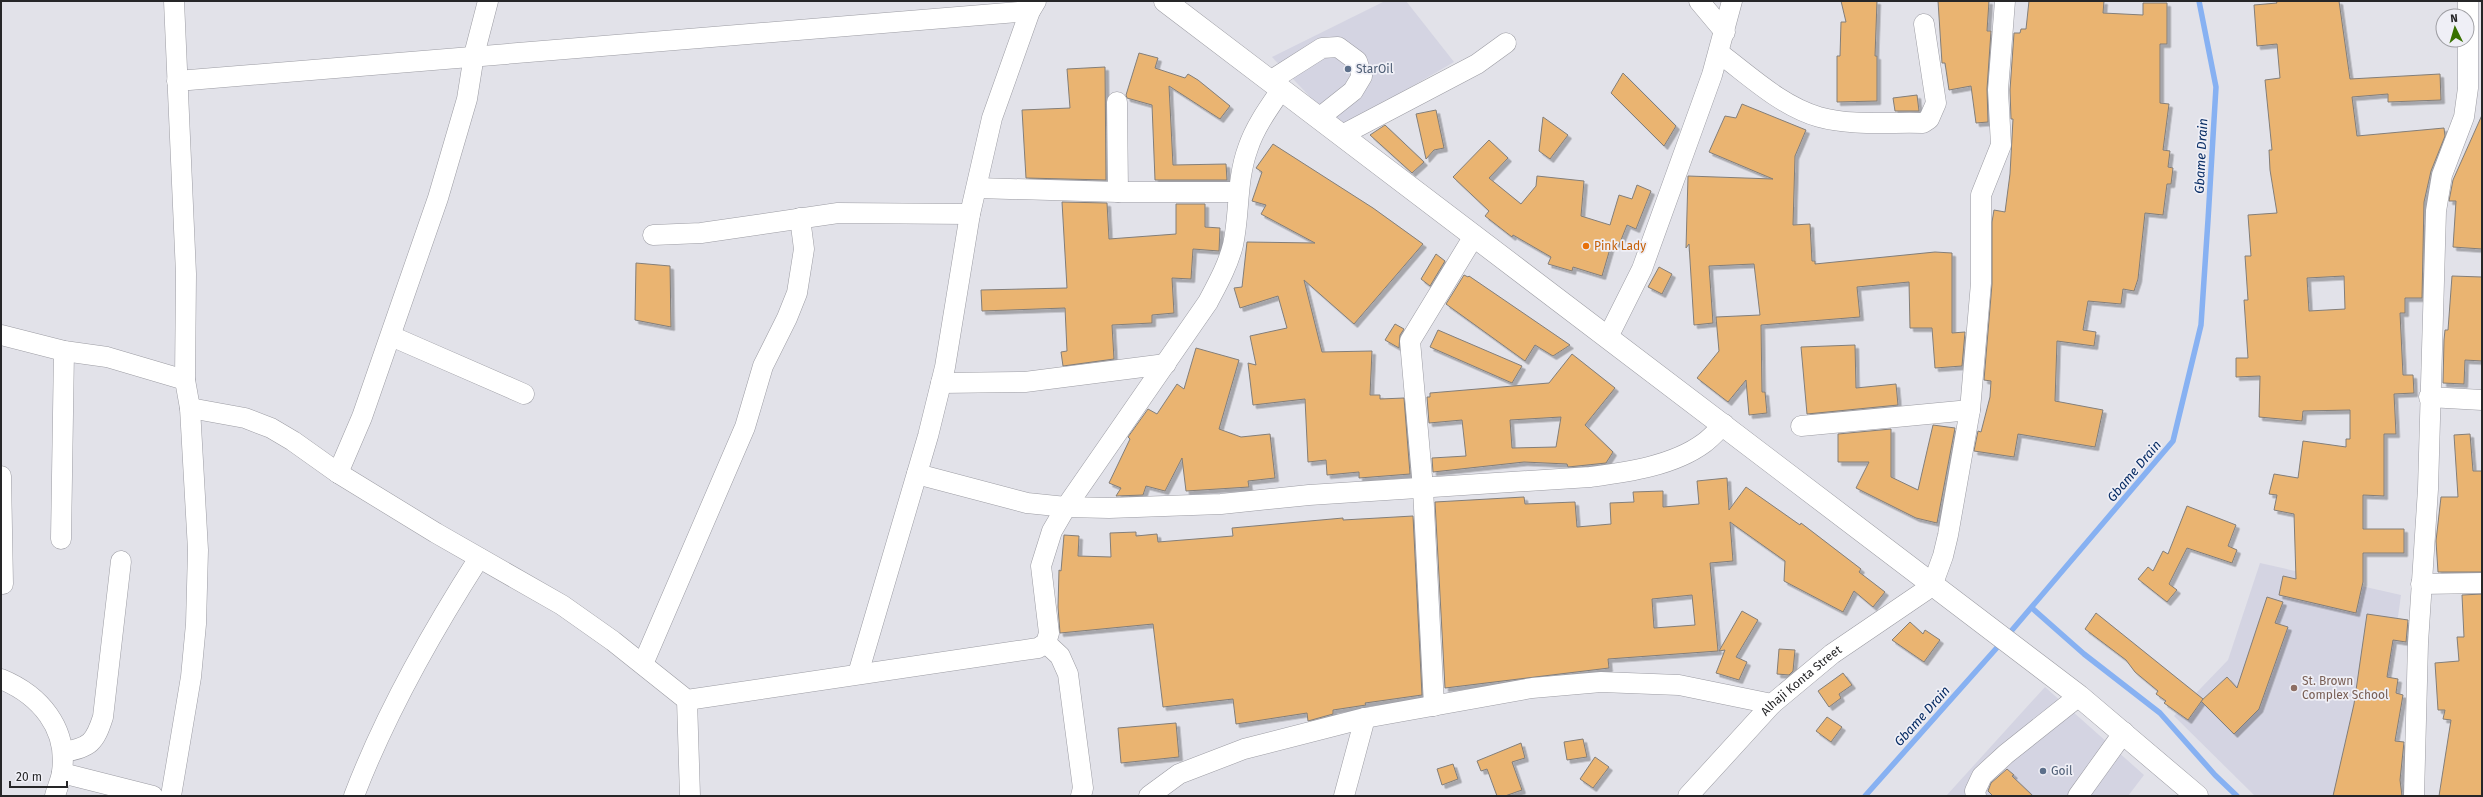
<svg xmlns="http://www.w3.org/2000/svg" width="2483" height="797" font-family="'Fira Sans',sans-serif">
<defs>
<filter id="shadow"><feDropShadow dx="3.5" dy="3.5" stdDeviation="0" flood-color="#0004"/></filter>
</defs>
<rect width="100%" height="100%" fill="#e2e2e9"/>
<g fill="#d4d4e2">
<path d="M1385,1H1406L1454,62L1340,128L1272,57Z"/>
<path d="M2260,563L2401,595L2392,660L2378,736L2351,796H2255L2174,716L2228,660Z"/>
<path d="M2045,687L2144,775L2128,796H1946Z"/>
</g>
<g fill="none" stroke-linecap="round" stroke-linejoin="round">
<g stroke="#87b1f2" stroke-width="5.5">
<path d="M2032,608L2084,654L2160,713L2215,775L2237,796"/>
<path d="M2007,636L2173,441L2201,325L2208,220L2216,87L2199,1"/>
<path d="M1865,796L2002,642"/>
</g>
</g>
<g fill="#eab471" stroke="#837e79" fill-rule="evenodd" filter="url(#shadow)">
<path d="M1841,1H1877L1875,56H1877V101L1837,102V56H1840L1841,22H1846Z"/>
<path d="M1938,1H1989L1987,31H1991L1987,89L1988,122L1976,123L1971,86L1949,90L1945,63H1942Z"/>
<path d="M2029,1H2104L2103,13L2143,15V3H2167V44H2160V103L2169,104L2163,150L2170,151L2168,167L2173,168L2171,184H2167L2163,215L2145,213L2138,279L2134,291L2123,289L2121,304L2088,301L2083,330L2096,332L2094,346L2057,341L2055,401L2103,410L2095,447L2018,434L2014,457L1974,451L1978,431L1981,432L1990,397L1991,381L1984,380L1992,284V222L1994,210L2005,212L2010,174L2013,119H2011L2010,90L2014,33H2020L2021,29H2026Z"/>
<path d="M2276,1H2339L2350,79L2440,74L2441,100L2388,102V94L2352,97L2357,136L2444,128L2445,136L2431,171L2424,202L2422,298H2405V313H2400L2403,375H2413L2414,393L2394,394L2396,434H2384V496L2363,495V529H2404V553H2363V582L2356,613L2279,595L2283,576L2296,579L2294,514L2274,510L2277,495L2269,494L2274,474L2298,478L2303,441L2346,447V439H2350V410L2303,411L2302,421L2259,417L2260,376L2236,377V358H2248L2244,300H2248L2245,256H2251L2248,215L2277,213L2270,170L2269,150H2272L2265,80L2280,78L2277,44L2257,46L2254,5L2277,3ZM2344,276L2345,309L2309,311L2307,278Z"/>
<path d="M1139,53L1158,58L1155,68L1185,78L1188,74L1198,80L1230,106L1220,119L1169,86L1173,165L1226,164L1227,180H1155L1152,105L1127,98L1126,95Z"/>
<path d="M1105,67L1106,180L1026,178L1022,110L1070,108L1067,69Z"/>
<path d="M1623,73L1676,126L1664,146L1611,93Z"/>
<path d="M1917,95L1919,111H1895L1893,98Z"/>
<path d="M1742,104L1806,130L1795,156L1793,225L1810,224L1812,261H1815V264L1935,252L1952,253V333L1965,332L1962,366L1935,368L1932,328H1910L1909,282L1857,287L1860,317L1761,325L1762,392H1765L1767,413L1749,415L1746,380L1728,402L1697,378L1719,351L1716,317L1760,315L1754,264L1709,266L1713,323L1694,325L1689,244L1686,248L1688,176L1773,179L1709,152L1725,116L1736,118Z"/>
<path d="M1436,110L1444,148L1434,150L1426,159L1416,114Z"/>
<path d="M2482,115V249L2453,247L2456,201H2449L2453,180Z"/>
<path d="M1543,117L1568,135L1550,159L1539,151Z"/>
<path d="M1385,125L1424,162L1412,173L1370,135Z"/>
<path d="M1489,140L1508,158L1489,178L1521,204L1536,186L1537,176L1584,181L1581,216L1610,225L1619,195L1632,199L1637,185L1651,191L1636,229L1627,225L1619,245L1612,242L1602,276L1573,267L1572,271L1548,264L1551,257L1513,235L1512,237L1485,216L1489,211L1453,177Z"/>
<path d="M1273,144L1373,208L1423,244L1354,324L1304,280L1322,352L1372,351L1370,395H1380V399L1404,398L1410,474L1359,478V472L1327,475L1326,460L1308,462L1305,399L1253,405L1248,363L1256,365L1250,336L1287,328L1278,296L1240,308L1234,288L1242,287L1247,242L1315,243L1261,214L1266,205L1252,201L1262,172L1256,168Z"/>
<path d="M1062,202L1107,203L1109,239L1176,234V204H1205V227L1220,228L1219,251L1193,249L1191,279L1172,278L1174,313L1152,315V323L1112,325L1114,359L1063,366L1061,352L1067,351L1065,308L982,311L981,290L1067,288Z"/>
<path d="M1436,254L1445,261L1430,286L1421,279Z"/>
<path d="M636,263L670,266L671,327L635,320Z"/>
<path d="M1659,267L1672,274L1662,294L1648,287Z"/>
<path d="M1464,275L1468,277L1469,276L1570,345L1553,356L1535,345L1525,361L1446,304Z"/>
<path d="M2452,276L2482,277V361L2465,360L2464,384L2443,383L2444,340L2445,330H2448Z"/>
<path d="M1395,324L1404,329L1400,335L1399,348L1385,340Z"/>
<path d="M1438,330L1522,366L1512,383L1430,347Z"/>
<path d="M1855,345L1856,388L1896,384L1898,405L1807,414L1801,347Z"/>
<path d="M1196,348L1239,360L1219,429L1241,437L1270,434L1275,478L1248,481L1249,487L1186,491L1182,458L1165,491L1146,486L1143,495L1116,496L1121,488L1109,483L1130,439L1128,437L1148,409L1157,414L1177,384L1184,389Z"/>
<path d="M1572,354L1615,388L1585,425L1613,452L1606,463L1568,467L1567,464L1524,462L1433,472L1432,458L1466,456L1462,420L1429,423L1427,397H1430V393L1549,383ZM1561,417L1556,447L1512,448L1510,420Z"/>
<path d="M1933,425L1955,428L1937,523L1916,518L1856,488L1869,462H1838V434L1891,429V477L1918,490Z"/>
<path d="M2470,434L2473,471H2482V572H2438L2436,541L2441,497H2458L2454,435Z"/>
<path d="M1727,478L1729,510L1746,487L1800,525L1801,523L1861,569L1859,572L1885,592L1873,607L1854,591L1843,612L1784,581L1785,561L1730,522L1733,561L1710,563L1718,651L1608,659L1609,668L1445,688L1435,502L1524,497L1525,504L1575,502L1577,527L1611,524L1610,503L1634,502L1633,492L1663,491V507L1699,504L1697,481ZM1692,595L1695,625L1654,628L1652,599Z"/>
<path d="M2187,506L2236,525L2228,546L2237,550L2232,563L2187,548L2169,584L2177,590L2167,602L2138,579L2148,567L2153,571L2163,551L2168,554Z"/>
<path d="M1413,516L1422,695L1365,703L1366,705L1333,710V714L1308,721L1307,713L1236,724L1233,699L1163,707L1153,624L1060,633L1058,607L1059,570L1061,571L1064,535L1079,536L1078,556L1111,557L1110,533L1136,532V536L1157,534L1158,542L1233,536L1232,528L1343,518V520Z"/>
<path d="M2482,594V796H2439L2451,720L2443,719L2445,710H2438L2435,663L2459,661L2457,637H2464L2462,595Z"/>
<path d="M2267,597L2283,602L2275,623L2288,627L2259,709L2234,734L2201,701L2227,677L2237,688Z"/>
<path d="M1742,611L1758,620L1736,657L1747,662L1739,680L1716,673L1725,650L1719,651Z"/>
<path d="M2096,613L2203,699L2188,720L2164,703L2166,701L2156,694L2158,691L2135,672L2126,660L2085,629Z"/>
<path d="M2367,614L2408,620L2406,642L2393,640L2387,677L2398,679L2396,693L2403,695L2395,741L2404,742L2400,780L2402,796H2333L2354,704Z"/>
<path d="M1910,622L1923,634L1925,630L1940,640L1924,662L1892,640Z"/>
<path d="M1779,649L1795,650L1793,671L1789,675L1777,674Z"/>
<path d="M1843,673L1852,685L1839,694L1841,698L1829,707L1818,691Z"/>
<path d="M1827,717L1842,727L1831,742L1816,731Z"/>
<path d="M1176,723L1179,757L1121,763L1118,728Z"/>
<path d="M1583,739L1587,757L1567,760L1564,742Z"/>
<path d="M1521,743L1525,758L1512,762L1522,790L1505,796H1497L1487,769L1481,771L1477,761Z"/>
<path d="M1595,757L1609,767L1593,788L1580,779Z"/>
<path d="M1453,764L1458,779L1442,785L1437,769Z"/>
<path d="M2007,769L2014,775L2012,776L2033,796H1993L1988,791L1991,783Z"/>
</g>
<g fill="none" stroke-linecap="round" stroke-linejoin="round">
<g stroke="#9c9ca3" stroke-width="21">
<g id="minor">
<path d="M1699,1L1725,32"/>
<path d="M1719,53C1750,76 1781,106 1819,117C1851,126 1890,122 1923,123L1929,119L1936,103L1924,24"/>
<path d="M177,81L1030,11"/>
<path d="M1270,81L1322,48L1338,47L1357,61L1362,76L1353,91L1319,118"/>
<path d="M1117,102L1118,192"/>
<path d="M1342,135L1477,64L1506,43"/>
<path d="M977,188L1118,192H1237"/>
<path d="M653,235L701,233L838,213L970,214"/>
<path d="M1,335L64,351L107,357L185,380"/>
<path d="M391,336L524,394"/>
<path d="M1608,337L1642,269L1712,75L1732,1"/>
<path d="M941,383L1025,382L1166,364"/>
<path d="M2429,397L2482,400"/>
<path d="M190,408L245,418L271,428L293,441L338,473L436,533L562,605L613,641L687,700L1038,648L1046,643L1049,633L1041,566L1052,531L1066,507L1208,302C1218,283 1228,265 1233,245C1240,213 1236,181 1248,148C1255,127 1268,109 1281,90"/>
<path d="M1801,426L1970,410"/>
<path d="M338,473L362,417L438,198L467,99L474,55L488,1"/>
<path d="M917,474L1027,503L1066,507L1109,508L1221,504L1309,495L1590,477C1627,472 1673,466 1704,443C1711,438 1717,431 1724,424"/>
<path d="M1,476L3,584"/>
<path d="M61,539L64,351"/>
<path d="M2421,584L2482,583"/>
<path d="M1046,643L1060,656L1068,674L1083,788L1081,796"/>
<path d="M643,664L745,427L763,366L787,318L797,293L804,249L800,218"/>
<path d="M858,674L928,436L945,367L970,214L992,118L1030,11L1036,1"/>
<path d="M1,679C40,695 68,728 62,772C61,780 57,788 55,796"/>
<path d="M687,700L690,796"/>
<path d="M1434,706L1423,488L1410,341L1474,236"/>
<path d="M63,752C90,748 95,742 103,717L121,561"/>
<path d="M62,773L153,796"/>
<path d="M171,796L191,677L196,624L198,550L190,408L185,380L186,274L174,1"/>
<path d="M354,796C386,712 431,633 479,558"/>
<path d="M1149,796L1179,774L1244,749L1365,718L1532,688L1601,682L1679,685L1772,704"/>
<path d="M1344,796L1365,718"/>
<path id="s1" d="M1688,796L1772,704L1832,654L1932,586L1943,556L1948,535L1970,410L1981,283V195L2001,145L1998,90L2005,1"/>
<path d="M1976,796L1975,791L1982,776L2006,754L2079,696"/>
<path d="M2078,796L2124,732"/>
<path d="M2414,796L2418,643L2428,489L2436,211L2442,175L2464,117L2468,88V1"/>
</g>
</g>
<g stroke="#9c9ca3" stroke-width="23">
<path id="major" d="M1165,1L2079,696L2197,796"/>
</g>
<use href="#minor" stroke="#fff" stroke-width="20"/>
<use href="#major" stroke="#fff" stroke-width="22"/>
</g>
<g fill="#5c6f8a" stroke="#efeff6" stroke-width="1.5">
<circle cx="1348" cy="69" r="4"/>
<circle cx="2043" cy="771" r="4"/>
</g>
<circle fill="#e8710a" stroke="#efeff6" stroke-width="1.5" cx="1586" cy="246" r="4"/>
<circle fill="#8d6e63" stroke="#efeff6" stroke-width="1.5" cx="2294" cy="688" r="4"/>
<g text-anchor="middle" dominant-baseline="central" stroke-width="3.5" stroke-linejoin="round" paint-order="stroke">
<g font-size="12" fill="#4e5e75" stroke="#efeff6" text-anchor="start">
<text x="1356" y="69">StarOil</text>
<text x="2051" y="771">Goil</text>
</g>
<g font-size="12" fill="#c56008" stroke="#efeff6" text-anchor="start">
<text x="1594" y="246">Pink Lady</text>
</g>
<g font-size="12" fill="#785e54" stroke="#efeff6" text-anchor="start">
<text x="2302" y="681">St. Brown<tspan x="2302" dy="14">Complex School</tspan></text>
</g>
<g font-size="12" fill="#262628" stroke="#efeff6">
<text stroke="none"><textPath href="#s1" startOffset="162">Alhaji Konta Street</textPath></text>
</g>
<g font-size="13" font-style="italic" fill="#062b64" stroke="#efeff6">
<text transform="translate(2201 156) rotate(-87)">Gbame Drain</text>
<text transform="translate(2134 471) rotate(-50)">Gbame Drain</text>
<text transform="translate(1922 716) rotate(-48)">Gbame Drain</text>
</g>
</g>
<rect width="2483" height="797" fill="none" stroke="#262628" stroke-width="4"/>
<g transform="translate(2455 28) rotate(355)"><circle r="19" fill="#efeff6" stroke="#9f9fa4"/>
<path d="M0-3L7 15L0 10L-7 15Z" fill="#387100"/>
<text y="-6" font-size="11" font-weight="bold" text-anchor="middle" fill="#262628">N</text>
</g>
<path d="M10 781v6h57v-6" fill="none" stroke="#262628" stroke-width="2"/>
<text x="16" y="781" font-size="12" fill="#262628" stroke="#efeff6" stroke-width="3" paint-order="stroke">20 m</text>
</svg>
